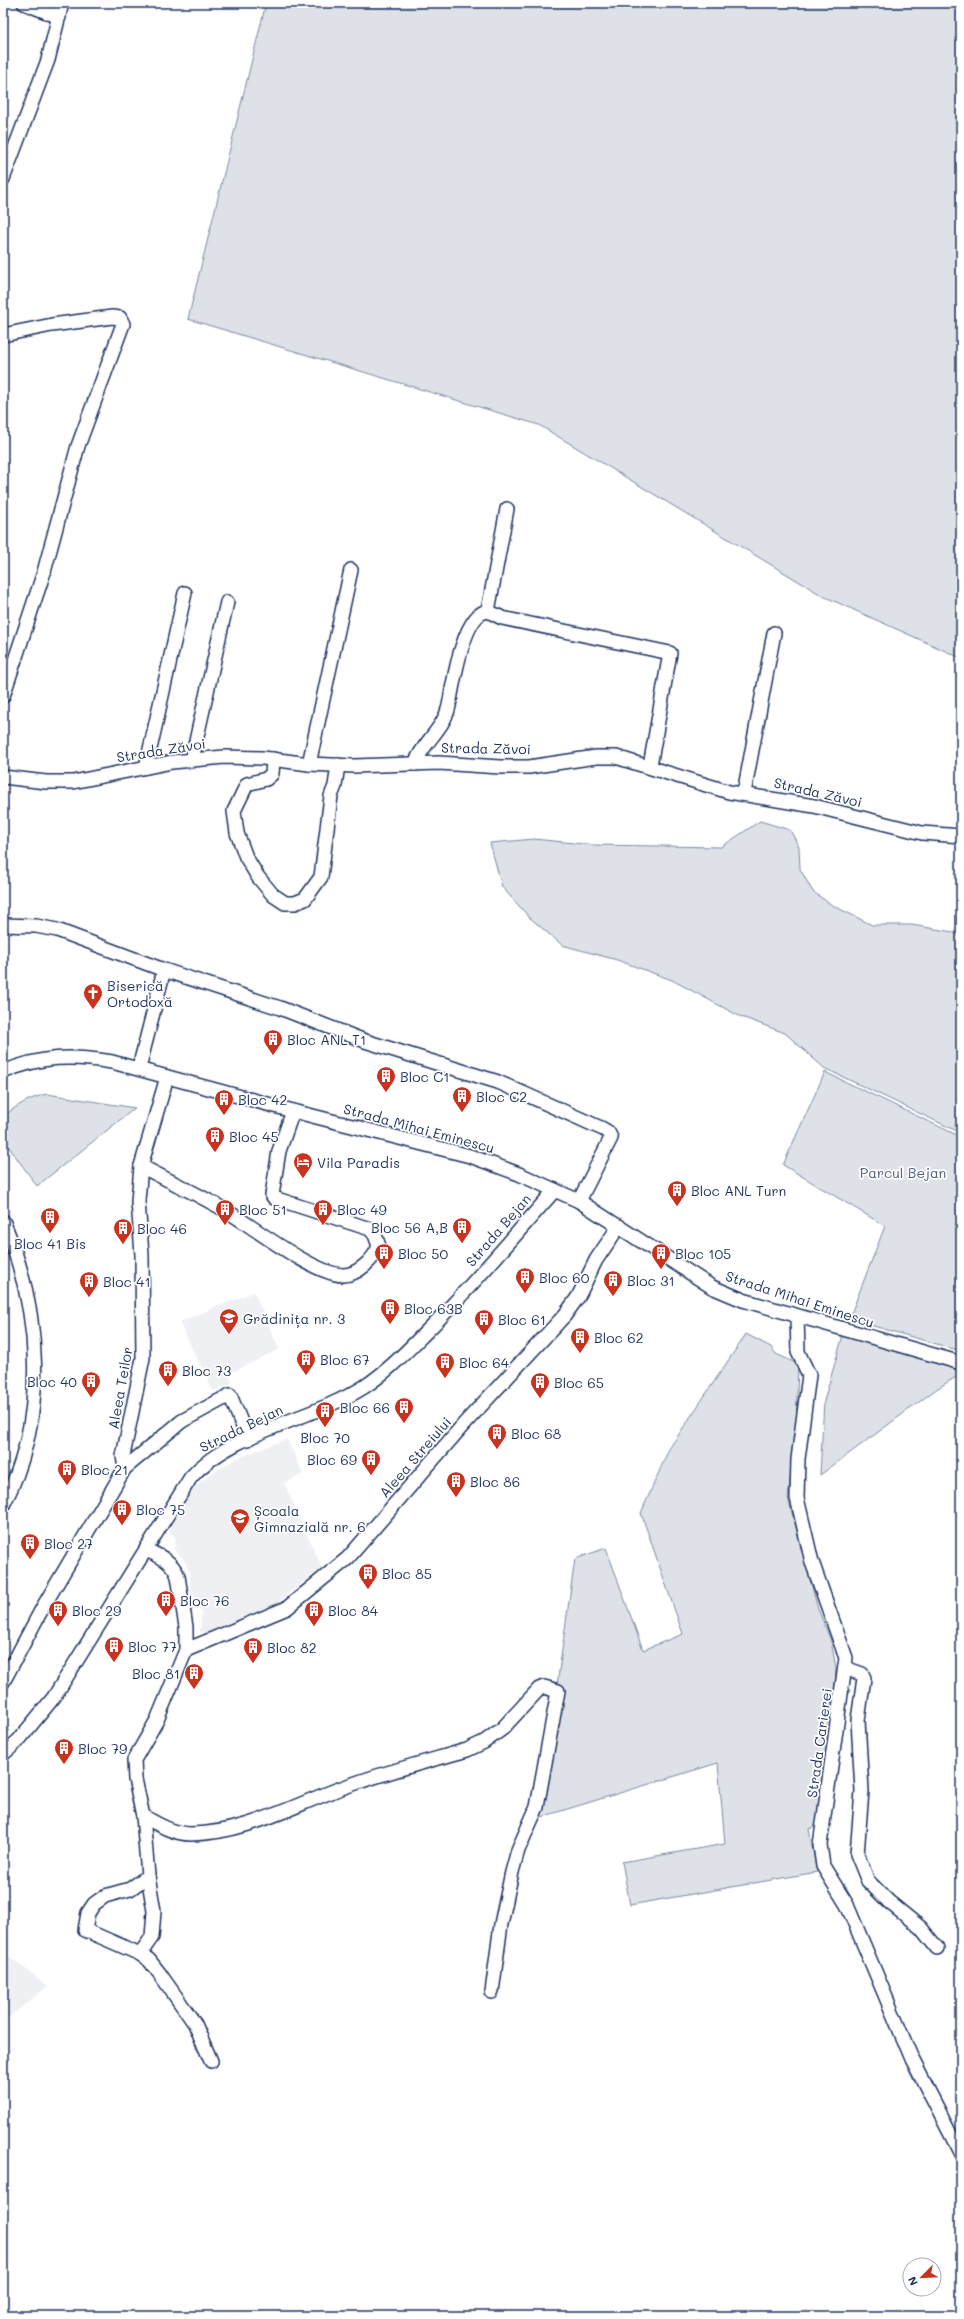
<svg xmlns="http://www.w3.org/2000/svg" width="964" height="2319" font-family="Mali,sans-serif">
<rect width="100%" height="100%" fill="#fff"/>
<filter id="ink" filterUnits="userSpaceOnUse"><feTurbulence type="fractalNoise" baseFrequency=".025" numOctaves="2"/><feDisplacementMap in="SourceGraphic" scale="8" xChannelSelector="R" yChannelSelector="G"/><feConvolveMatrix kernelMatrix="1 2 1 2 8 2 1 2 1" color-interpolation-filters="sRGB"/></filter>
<g filter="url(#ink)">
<g fill="#eff0f4">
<path d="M254,1292L279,1349L229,1374L232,1383L213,1391L179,1322Z"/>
<path d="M287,1439L303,1474L284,1483L322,1568L275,1604L207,1634L200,1631L202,1610H191L190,1573L183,1558L174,1550L176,1538L169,1531L191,1491L210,1474L238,1458Z"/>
<path d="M3,1952L48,1986L3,2022Z"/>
</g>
<g fill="#dee1e7" stroke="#7c88a2">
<path d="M266,3H961V658L823,596L539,425L188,319Z"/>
<path d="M760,821L790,830L799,847L800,869L813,892L832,905L872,925H912L953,932L961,937V1133L824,1068L785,1033L739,1016L672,980L617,960L562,945L529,917L502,887L490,843L534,839L593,845L721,847Z"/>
<path d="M825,1072L961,1137V1351L849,1319L885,1226L783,1165Z"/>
<path d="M47,1094L135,1108L37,1186L3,1139V1117C17,1105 29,1098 47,1094Z"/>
<path d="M746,1334L771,1347L776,1354L798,1364L796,1429L788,1498L818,1609L831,1641L836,1668L834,1704L816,1826L809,1829L817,1872L630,1905L622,1862L725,1844L718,1763L538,1818L575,1559L606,1548L643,1650L683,1634L641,1513L669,1449Z"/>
<path d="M843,1335L961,1368V1374L938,1388L820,1475L824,1401Z"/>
</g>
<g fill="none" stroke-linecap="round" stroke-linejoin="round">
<g stroke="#1b2f5e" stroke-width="16">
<g id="minor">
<path d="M24,3L59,17"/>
<path d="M3,179L48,60L62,3"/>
<path d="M3,335L52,325L112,317L120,318L123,324L78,446L44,572L3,696"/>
<path d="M488,611L502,618L670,653L650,766"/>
<path d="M192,759L227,602"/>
<path d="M273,759L272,774L266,779L247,784L234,811L237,833L246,857L258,877L273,895L285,903H295L305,899L321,877L331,796L335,786L338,765"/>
<path d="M309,764L351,570"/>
<path d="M415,764C422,743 444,729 449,706C453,685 463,613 488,611L507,509"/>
<path d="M146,767L185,593"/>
<path d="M3,777L46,782H73L172,762L224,757L263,758L309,764L354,766L439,763L500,767H529L596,757H616L729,792L814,806L922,833L961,836"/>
<path d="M744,793L774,633"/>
<path d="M3,925L36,926L57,930L164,970L280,1008L365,1041L498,1082L603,1129L608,1132L611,1138L579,1201"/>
<path d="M139,1068L164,970"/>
<path d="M3,1072C41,1056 72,1055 112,1062L293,1111L470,1156L519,1174L579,1201L712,1287L743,1300L961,1363"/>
<path d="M141,1166C171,1182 202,1196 230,1213C256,1229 314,1274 343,1275C358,1275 374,1259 379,1246L375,1235L370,1229L274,1198L272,1195L279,1151L293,1111"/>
<path d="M3,1221C41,1309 49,1418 3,1505"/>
<path d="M797,1316L798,1352L809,1375L798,1459L797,1498L812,1562L846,1658L820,1845L823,1866L847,1905L912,2059L961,2154"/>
<path d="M125,1468L123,1456L143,1358L142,1255L138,1201L141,1166L167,1077"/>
<path d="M146,1550C160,1556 172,1561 178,1576L186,1627V1650L287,1608L348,1558L464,1424L565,1315L578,1297L596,1260L619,1226"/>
<path d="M186,1650L157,1720L134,1760L135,1779L143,1816L148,1876L154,1911L152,1937L140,1954L149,1960L160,1974L195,2024L211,2061"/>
<path d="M845,1668L862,1674L864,1678L858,1720L862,1791L857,1854L868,1881L889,1902L921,1928L937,1948"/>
<path d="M3,1682L43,1607L125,1468L182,1421L230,1395L248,1439"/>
<path d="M3,1754L18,1741L54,1697L191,1477C232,1431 312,1420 364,1387C387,1372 406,1352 425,1333C471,1288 512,1238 555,1190"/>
<path d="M143,1816C157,1824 174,1834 191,1834C250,1833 298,1802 353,1784C390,1771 429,1761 467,1750L484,1742L502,1729L539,1689L544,1687L558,1691L537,1807L518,1850L512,1872L501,1924L492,1992"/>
<path d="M140,1954L85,1930L88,1913L94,1904L105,1896L130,1889L148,1876"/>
</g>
</g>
<use href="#minor" stroke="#fff" stroke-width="13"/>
</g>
</g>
<defs>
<g id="church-pin" transform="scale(1)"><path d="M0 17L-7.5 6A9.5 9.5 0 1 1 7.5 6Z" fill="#c8321e" stroke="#fff"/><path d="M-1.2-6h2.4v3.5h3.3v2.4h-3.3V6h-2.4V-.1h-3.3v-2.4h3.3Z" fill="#fff"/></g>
<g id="building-pin" transform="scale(1)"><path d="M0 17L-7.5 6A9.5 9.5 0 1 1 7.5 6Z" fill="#c8321e" stroke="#fff"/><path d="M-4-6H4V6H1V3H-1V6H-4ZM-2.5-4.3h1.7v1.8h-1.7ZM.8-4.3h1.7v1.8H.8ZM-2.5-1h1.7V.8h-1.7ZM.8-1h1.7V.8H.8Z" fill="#fff"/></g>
<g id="hotel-pin" transform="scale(1)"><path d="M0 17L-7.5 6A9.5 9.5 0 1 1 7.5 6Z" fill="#c8321e" stroke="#fff"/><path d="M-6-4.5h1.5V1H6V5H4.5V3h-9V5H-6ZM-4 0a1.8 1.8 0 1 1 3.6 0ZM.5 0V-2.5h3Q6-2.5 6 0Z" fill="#fff"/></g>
<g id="school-pin" transform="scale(1)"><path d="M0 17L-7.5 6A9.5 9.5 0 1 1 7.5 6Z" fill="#c8321e" stroke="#fff"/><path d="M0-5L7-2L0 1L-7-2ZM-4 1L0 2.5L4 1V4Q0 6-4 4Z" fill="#fff"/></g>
</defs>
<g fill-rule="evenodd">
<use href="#church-pin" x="93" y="993"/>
<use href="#building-pin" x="273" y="1039"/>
<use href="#building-pin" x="386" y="1076"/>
<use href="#building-pin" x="462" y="1096"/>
<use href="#building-pin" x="224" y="1099"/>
<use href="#building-pin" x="215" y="1136"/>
<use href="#hotel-pin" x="303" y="1162"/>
<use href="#building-pin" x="677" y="1190"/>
<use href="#building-pin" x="225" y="1209"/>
<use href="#building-pin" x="323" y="1209"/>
<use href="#building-pin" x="50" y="1217"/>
<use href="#building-pin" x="462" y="1227"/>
<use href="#building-pin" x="123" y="1228"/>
<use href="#building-pin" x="384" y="1253"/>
<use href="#building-pin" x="661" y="1253"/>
<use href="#building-pin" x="525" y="1277"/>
<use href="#building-pin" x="613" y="1280"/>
<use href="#building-pin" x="89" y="1281"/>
<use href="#building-pin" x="390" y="1308"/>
<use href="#school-pin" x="229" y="1318"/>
<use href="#building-pin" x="484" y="1319"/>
<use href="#building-pin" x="580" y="1337"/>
<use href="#building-pin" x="306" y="1359"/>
<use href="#building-pin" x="445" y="1362"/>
<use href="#building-pin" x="168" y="1370"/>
<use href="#building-pin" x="91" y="1381"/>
<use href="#building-pin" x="540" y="1382"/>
<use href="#building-pin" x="404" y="1407"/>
<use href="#building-pin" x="325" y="1411"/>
<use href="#building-pin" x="497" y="1433"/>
<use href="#building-pin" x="371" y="1459"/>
<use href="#building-pin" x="67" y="1469"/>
<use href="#building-pin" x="456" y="1481"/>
<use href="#building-pin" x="122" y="1509"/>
<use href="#school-pin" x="240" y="1518"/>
<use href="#building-pin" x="30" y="1543"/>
<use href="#building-pin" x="368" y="1573"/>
<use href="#building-pin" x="166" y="1600"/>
<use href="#building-pin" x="58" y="1610"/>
<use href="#building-pin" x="314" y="1610"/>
<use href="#building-pin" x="114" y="1646"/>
<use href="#building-pin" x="253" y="1647"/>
<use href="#building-pin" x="194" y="1673"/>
<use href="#building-pin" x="64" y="1748"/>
</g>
<g text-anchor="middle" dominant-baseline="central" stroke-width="3.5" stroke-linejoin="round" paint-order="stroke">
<g font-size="14" fill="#1b2f5e" stroke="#fff">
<text transform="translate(486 748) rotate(1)">Strada Zăvoi</text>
<text transform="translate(161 750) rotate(-9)">Strada Zăvoi</text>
<text transform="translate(818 792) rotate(13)">Strada Zăvoi</text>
<text transform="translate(419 1128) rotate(15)">Strada Mihai Eminescu</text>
<text transform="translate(498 1230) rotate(-49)">Strada Bejan</text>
<text transform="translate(800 1299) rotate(18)">Strada Mihai Eminescu</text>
<text transform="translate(120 1388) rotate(-80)">Aleea Teilor</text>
<text transform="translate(241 1428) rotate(-26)">Strada Bejan</text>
<text transform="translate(415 1457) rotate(-49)">Aleea Streiului</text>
<text transform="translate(819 1743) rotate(-82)">Strada Carierei</text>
</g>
<g font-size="14" fill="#1b2f5e" stroke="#fff" text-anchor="start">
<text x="107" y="985">Biserică<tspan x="107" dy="16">Ortodoxă</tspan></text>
<text x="287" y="1039">Bloc ANL T1</text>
<text x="400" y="1076">Bloc C1</text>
<text x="476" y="1096">Bloc C2</text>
<text x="238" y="1099">Bloc 42</text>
<text x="229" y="1136">Bloc 45</text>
<text x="317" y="1162">Vila Paradis</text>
<text x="691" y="1190">Bloc ANL Turn</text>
<text x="239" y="1209">Bloc 51</text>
<text x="337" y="1209">Bloc 49</text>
<text x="448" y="1227" text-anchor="end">Bloc 56 A,B</text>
<text x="137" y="1228">Bloc 46</text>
<text x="50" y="1243" text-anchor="middle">Bloc 41 Bis</text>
<text x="398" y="1253">Bloc 50</text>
<text x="675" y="1253">Bloc 105</text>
<text x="539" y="1277">Bloc 60</text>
<text x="627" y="1280">Bloc 31</text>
<text x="103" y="1281">Bloc 41</text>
<text x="404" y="1308">Bloc 63B</text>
<text x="243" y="1318">Grădinița nr. 3</text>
<text x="498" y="1319">Bloc 61</text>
<text x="594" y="1337">Bloc 62</text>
<text x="320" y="1359">Bloc 67</text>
<text x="459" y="1362">Bloc 64</text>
<text x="182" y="1370">Bloc 73</text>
<text x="77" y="1381" text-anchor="end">Bloc 40</text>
<text x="554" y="1382">Bloc 65</text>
<text x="390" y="1407" text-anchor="end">Bloc 66</text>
<text x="511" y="1433">Bloc 68</text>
<text x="325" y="1437" text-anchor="middle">Bloc 70</text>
<text x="357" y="1459" text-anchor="end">Bloc 69</text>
<text x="81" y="1469">Bloc 21</text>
<text x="470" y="1481">Bloc 86</text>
<text x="136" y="1509">Bloc 75</text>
<text x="254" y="1510">Școala<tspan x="254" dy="16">Gimnazială nr. 6</tspan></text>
<text x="44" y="1543">Bloc 27</text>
<text x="382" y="1573">Bloc 85</text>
<text x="180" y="1600">Bloc 76</text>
<text x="72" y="1610">Bloc 29</text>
<text x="328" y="1610">Bloc 84</text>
<text x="128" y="1646">Bloc 77</text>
<text x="267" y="1647">Bloc 82</text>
<text x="180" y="1673" text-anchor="end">Bloc 81</text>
<text x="78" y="1748">Bloc 79</text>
</g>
<g font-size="14" fill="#4c5c80" stroke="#fff">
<text x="903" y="1172">Parcul Bejan</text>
</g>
</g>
<rect width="964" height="2319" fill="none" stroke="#fff" stroke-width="16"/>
<rect x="8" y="8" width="948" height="2303" fill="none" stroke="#1b2f5e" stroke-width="1.5" filter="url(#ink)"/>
<g transform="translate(922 2277) rotate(246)"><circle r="19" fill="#ffffff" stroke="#a4acbf"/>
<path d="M0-3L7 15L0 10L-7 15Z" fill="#c8321e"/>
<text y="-6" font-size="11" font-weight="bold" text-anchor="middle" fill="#1b2f5e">N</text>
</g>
</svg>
